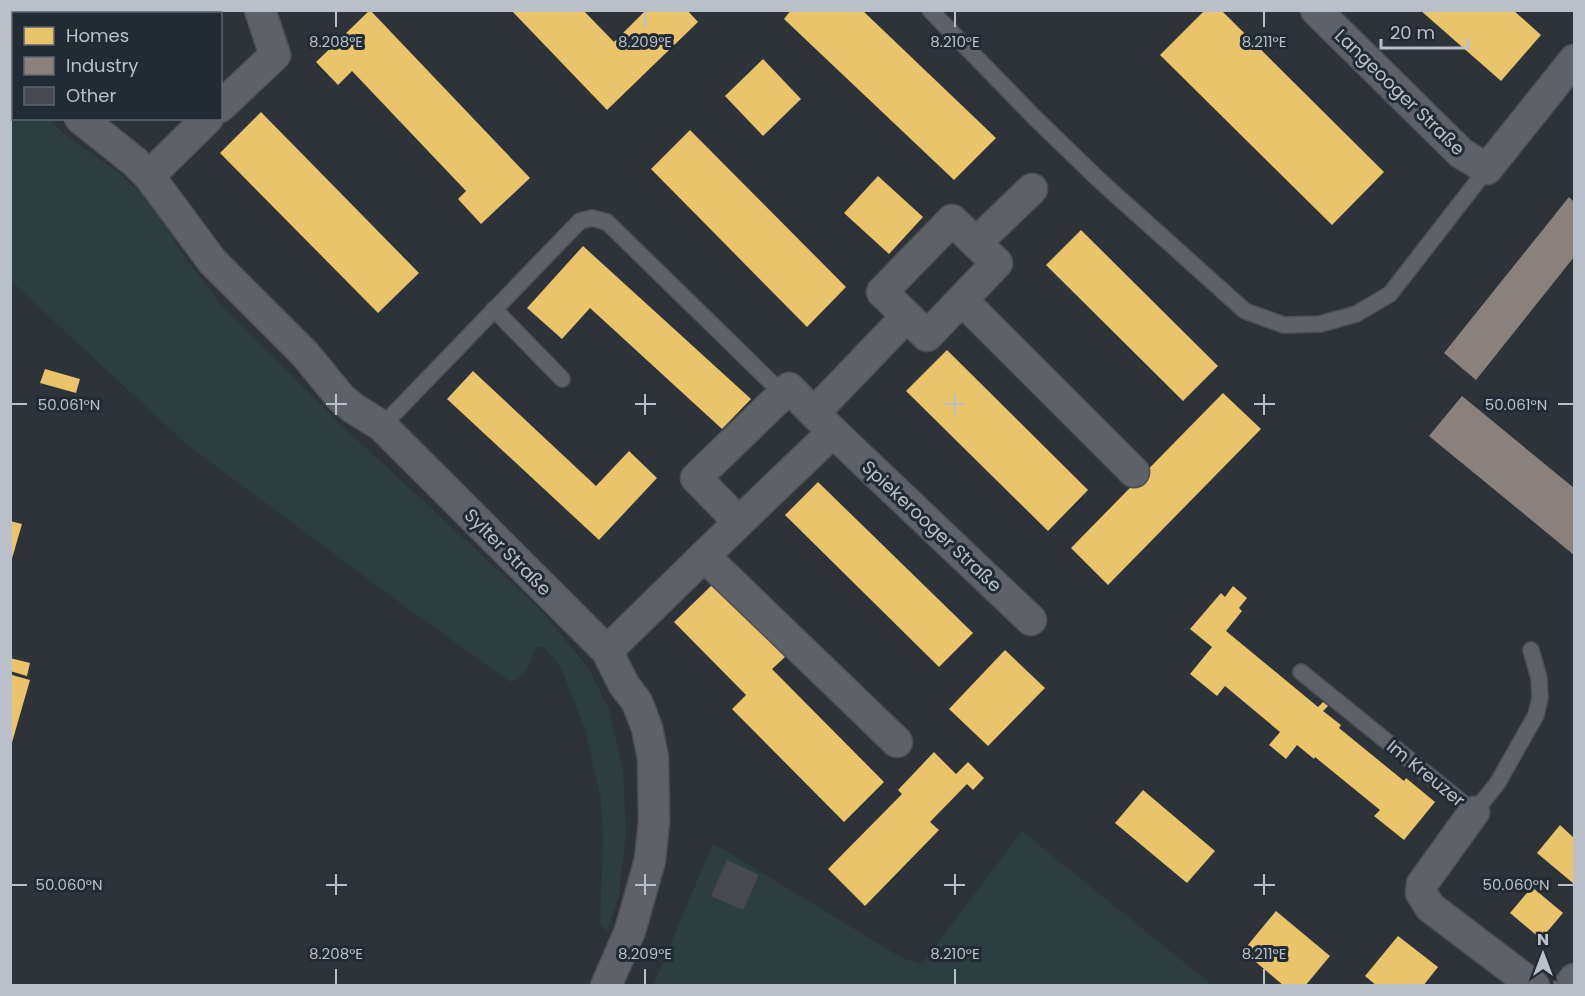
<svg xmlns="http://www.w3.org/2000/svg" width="1585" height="996" font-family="Poppins,sans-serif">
<rect width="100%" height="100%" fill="#2e3339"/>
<g fill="#2c3e3f">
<path d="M11,79L13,82L14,118L49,119L64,134L115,170L142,193L159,215L181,252L220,303L338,422L541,610L589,669L609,709L623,771L626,833L619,896L607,931L600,925L603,842L601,799L585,730L561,667L543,646L536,648C530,662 526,678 510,682L381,589L185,443L11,281Z"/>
<path d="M1022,831L1212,985L653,986L713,843L902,958L922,964Z"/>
</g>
<g fill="#e9c46a">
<path d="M78,10H187L189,14H81Z"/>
<path d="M370,10L530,178L481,224L458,199L466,191L352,71L338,85L316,62Z"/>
<path d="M511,10H583L614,42L646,10H687L698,22L607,110Z"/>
<path d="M791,10H862L996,138L954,180L784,19Z"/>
<path d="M1205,10H1221L1384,172L1332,225L1160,55Z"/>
<path d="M1420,10H1513L1541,35L1501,81Z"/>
<path d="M763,59L801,99L763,136L725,96Z"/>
<path d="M261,112L419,273L378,313L220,153Z"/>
<path d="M690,130L846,287L807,327L651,169Z"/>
<path d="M878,176L923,217L889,254L844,213Z"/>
<path d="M1081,230L1218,366L1183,401L1046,265Z"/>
<path d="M583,246L751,399L722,429L590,308L562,339L527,308Z"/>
<path d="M947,350L1088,490L1048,531L906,391Z"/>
<path d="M45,369L80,379L76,393L40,383Z"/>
<path d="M473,371L596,486L629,451L657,478L599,540L447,399Z"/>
<path d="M1223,393L1261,429L1108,585L1071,548Z"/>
<path d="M818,482L973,633L939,667L785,515Z"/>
<path d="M10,521L22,524L11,562H10Z"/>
<path d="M713,584L785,657L772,669L884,782L844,822L732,709L746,695L674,622Z"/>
<path d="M1233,586L1247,598L1239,608L1242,611L1226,631L1318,707L1323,702L1328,706L1323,711L1341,725L1339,728L1404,781L1406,778L1435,802L1404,840L1374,816L1380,810L1315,757L1314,759L1297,745L1286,759L1269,745L1280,732L1225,686L1217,696L1190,674L1212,647L1190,629L1221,593L1225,597Z"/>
<path d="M1005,650L1045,688L988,746L949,709Z"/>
<path d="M10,658L30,663L27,676L10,671Z"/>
<path d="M12,675L30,680L11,746L10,680Z"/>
<path d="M934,752L956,774L968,762L984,778L973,790L967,784L930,822L939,830L865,906L828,869L902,794L898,790Z"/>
<path d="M1143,790L1215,851L1187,883L1115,823Z"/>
<path d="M1560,825L1574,838V884L1537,853Z"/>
<path d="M1532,887L1563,913L1541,939L1510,913Z"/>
<path d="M1276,911L1330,956L1305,986H1284L1243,951Z"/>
<path d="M1398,936L1438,967L1423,986H1377L1365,976Z"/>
</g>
<g fill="#8a817c">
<path d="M1569,197L1574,202V257L1476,380L1444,353Z"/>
<path d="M1462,396L1574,488V555L1429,436Z"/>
</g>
<path fill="#464a50" d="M727,860L759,875L743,910L711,896Z"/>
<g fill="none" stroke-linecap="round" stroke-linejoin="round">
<g stroke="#4c4f54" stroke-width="18">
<g id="lane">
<path d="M930,10L1035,118L1098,179L1245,311L1284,325L1320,324L1356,314L1390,294L1487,169"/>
<path d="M494,309L562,379"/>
<path d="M382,426L580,221L592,218L607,222L783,394"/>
<path d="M1301,672L1474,812L1497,784L1536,715L1540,698L1539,678L1531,650"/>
</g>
</g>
<g stroke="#4c4f54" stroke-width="33">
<g id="street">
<path d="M1316,10L1461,153L1487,169L1574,60"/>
<path d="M10,50L14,53"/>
<path d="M220,107L275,55L260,10"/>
<path d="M80,118L135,162L149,176L212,261L305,354L341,398L353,408L382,426L607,651L624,685L637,702L647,728L653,758L654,822L650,860L630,931L606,986"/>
<path d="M149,176L208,118"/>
<path d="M976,243L1032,189"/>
<path d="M962,300L1134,472"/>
<path d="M814,413L907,316L927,336L997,263L952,220L882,292L907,316"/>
<path d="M739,522L833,432"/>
<path d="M704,556L897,742"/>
<path d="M607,651L739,522L696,478L789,388L833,432L1031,620"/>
<path d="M1474,812L1422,884L1421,893L1430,907L1534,986"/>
<path d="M1569,986L1574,979"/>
</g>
</g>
<use href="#lane" stroke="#5e6268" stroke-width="15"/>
<use href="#street" stroke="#5e6268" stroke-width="30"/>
</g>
<path fill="none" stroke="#b9c0c9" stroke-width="2" d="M336,12V27M645,12V27M955,12V27M1264,12V27M336,394V415M645,394V415M955,394V415M1264,394V415M12,404H27M326,404H347M635,404H656M944,404H965M1254,404H1275M1558,404H1573M336,874V895M645,874V895M955,874V895M1264,874V895M12,885H27M326,885H347M635,885H656M944,885H965M1254,885H1275M1558,885H1573M336,969V984M645,969V984M955,969V984M1264,969V984"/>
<g text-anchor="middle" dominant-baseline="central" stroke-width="6" stroke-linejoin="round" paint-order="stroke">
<g font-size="18" fill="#b9c0c9" stroke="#222a34">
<text transform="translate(1400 92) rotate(44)">Langeooger Straße</text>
<text transform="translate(932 526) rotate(43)">Spiekerooger Straße</text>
<text transform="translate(508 552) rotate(45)">Sylter Straße</text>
<text transform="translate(1426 773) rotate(39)">Im Kreuzer</text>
</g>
</g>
<g font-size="15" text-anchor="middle" fill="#b9c0c9" stroke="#222a34" stroke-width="6" stroke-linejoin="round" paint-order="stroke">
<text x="336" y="47">8.208°E</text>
<text x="645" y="47">8.209°E</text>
<text x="955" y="47">8.210°E</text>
<text x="1264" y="47">8.211°E</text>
<text x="69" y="410">50.061°N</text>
<text x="1516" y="410">50.061°N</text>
<text x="69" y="890">50.060°N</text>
<text x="1516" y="890">50.060°N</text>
<text x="336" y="959">8.208°E</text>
<text x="645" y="959">8.209°E</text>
<text x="955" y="959">8.210°E</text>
<text x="1264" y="959">8.211°E</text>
</g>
<rect width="1585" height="996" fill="none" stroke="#b9c0c9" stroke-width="24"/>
<rect x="12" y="12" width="210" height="108" fill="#222a34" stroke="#5e6670" stroke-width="1.5"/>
<rect x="24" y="27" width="30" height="18" fill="#e9c46a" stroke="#5e6670" stroke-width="1.5"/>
<text x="66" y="42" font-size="18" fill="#b9c0c9">Homes</text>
<rect x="24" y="57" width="30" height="18" fill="#8a817c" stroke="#5e6670" stroke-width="1.5"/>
<text x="66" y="72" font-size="18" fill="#b9c0c9">Industry</text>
<rect x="24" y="87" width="30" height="18" fill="#464a50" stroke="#5e6670" stroke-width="1.5"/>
<text x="66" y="102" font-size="18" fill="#b9c0c9">Other</text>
<g transform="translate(1543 954)" stroke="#222a34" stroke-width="4.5" paint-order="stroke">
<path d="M0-4.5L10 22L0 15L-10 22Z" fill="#b9c0c9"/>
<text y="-9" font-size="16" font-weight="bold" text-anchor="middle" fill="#b9c0c9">N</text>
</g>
<path d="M1381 39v9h87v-9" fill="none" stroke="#b9c0c9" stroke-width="3"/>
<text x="1390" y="39" font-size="18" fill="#b9c0c9" stroke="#222a34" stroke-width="4.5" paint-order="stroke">20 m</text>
</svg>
